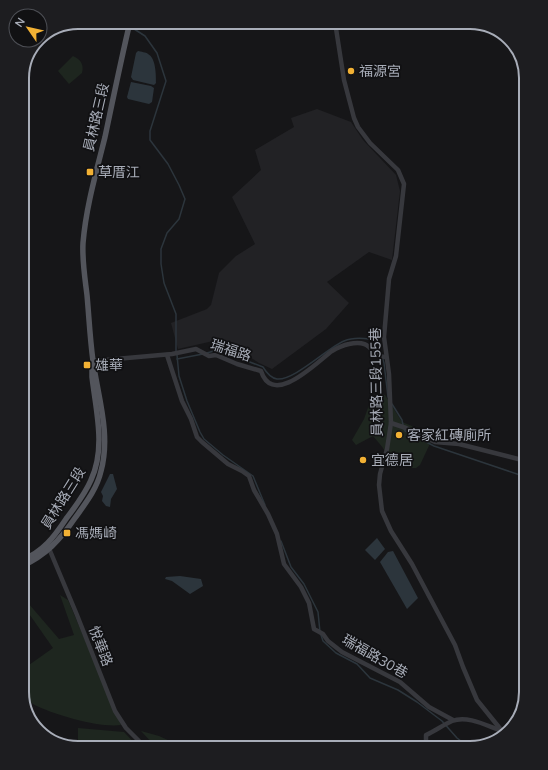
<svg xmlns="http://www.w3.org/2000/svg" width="548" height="770" font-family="Mulish,'Noto Sans TC',sans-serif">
<rect width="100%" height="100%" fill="#161618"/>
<path fill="#222225" d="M317,109L351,122L363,140L396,175L400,191L392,260L369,252L327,282L349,303L326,329L272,369L259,363L222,339L178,349L171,323L207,309L211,305L219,273L236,256L255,244L232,197L261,170L255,150L294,127L291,118Z"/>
<g fill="#1e261f">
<path d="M73,56C81,60 84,64 82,73L69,84L58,71Z"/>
<path d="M381,394L385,395L402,422L434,435L420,465L416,468H412C400,458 395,467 389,463C386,460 386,455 385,451C382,446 377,441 373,436L356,445L352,440L364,419L370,402L376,395Z"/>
<path d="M60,595L68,600L121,725C100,728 59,716 39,707C33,705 29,700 23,697L22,692V649L29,665L53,648L25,608L22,596L59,639L74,635Z"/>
<path d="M78,728L124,732L139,748H101L78,743Z"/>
<path d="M141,731L159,736L185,748H157Z"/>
</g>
<g fill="#2c353c">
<path d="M138,51C141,52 146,52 148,54C156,58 156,75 156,83L154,85L133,80L131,77L136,53Z"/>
<path d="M131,82L151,86L154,88L152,102L149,104L128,99L127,97Z"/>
<path d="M110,474H113L117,489L111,499L110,507L106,506L102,501L103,496L101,492Z"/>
<path d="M377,538L385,549L375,560L365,550Z"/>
<path d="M393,551L418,598L407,609L380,562L388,552Z"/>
<path d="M180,576L201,579L203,586L190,594L172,581L165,579L166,577Z"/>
</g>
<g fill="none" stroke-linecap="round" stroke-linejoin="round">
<g stroke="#2c353c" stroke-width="1.5">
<path d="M121,22L127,25"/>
<path d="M131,27L145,36L157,53L166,81L150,131V140L168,164L179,185L185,199L179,219L167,233L161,249V264L164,283L176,314V351"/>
<path d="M207,353L217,350L221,351L263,367C266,372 271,378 277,379C294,381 327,348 344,341C351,338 362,338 369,339L381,353L384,363L388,397"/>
<path d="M177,355L179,376L187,401L200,432L204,439L223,455L253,476L265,505"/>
<path d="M177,359L203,354"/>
<path d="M392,404L402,420L403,425"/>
<path d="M404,429L405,431L434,446L526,477"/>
<path d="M281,541L291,567L304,584L318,612L320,632"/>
<path d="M321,635L323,641L336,653L357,664L370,678L398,690L417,702L442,721L457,738L470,748"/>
</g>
<g stroke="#37383d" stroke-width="4.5">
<path d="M335,22L344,80L354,118L358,127L370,143L398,170L404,184L396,256L389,279L384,337L389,374L391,423L387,449L380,474L379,485L382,511L391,531L412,564L455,645L463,667L477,700L502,731"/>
<path d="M167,355L182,401L191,419L197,437L202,442L228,464L242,471L249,476L254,490L268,514L277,534L284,564L301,587L309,603L314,629L323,634L328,641L342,652L400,682L429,707L453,720"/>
<path d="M93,361L172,354L196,349L209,356L216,355L237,364L261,371C273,408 317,362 332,351C337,348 344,345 349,344C374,338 370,358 386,357"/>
<path d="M391,423L406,428L435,442L459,444L526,461"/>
<path d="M48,546L77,615L115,711L126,728L146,748"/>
<path d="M426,748V735C435,731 443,725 452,721C468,715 487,726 502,731L505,734"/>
</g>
<g stroke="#53555c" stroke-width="5.5">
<path d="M22,560C43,552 54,537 66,519C75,507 85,494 91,480C106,448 96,411 92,377V370"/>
<path d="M22,566C46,555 60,540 75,518C85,504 97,489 101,471C111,434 98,397 93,361C90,339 89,317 87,295C85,278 82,261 83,243C86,207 96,173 105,137C113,99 121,60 130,22"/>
</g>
</g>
<g fill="#f2b134" stroke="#111113" stroke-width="1.5">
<circle cx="351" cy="71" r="4"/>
<rect x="86" y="168" width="8" height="8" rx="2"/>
<rect x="83" y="361" width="8" height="8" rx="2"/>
<circle cx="399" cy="435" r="4"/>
<circle cx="363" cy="460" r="4"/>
<rect x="63" y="529" width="8" height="8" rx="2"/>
</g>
<g text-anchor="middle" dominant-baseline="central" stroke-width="3.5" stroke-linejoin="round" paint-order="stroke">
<g font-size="14" fill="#a8adb8" stroke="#111113" text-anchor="start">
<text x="359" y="71">福源宮</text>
<text x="98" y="172">草厝江</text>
<text x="95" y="365">雄華</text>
<text x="407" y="435">客家紅磚廁所</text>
<text x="371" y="460">宜德居</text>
<text x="75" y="533">馮媽崎</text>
</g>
<g font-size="14" fill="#a8adb8" stroke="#111113">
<text transform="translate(96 117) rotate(-77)">員林路三段</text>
<text transform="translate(231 350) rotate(18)">瑞福路</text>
<text transform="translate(376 382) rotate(-91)">員林路三段155巷</text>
<text transform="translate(63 498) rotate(-58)">員林路三段</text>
<text transform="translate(101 646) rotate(69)">悅華路</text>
<text transform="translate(375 656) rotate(30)">瑞福路30巷</text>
</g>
</g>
<path d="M0 0H548V770H0ZM78 29H470A49 49 0 0 1 519 78V692A49 49 0 0 1 470 741H78A49 49 0 0 1 29 692V78A49 49 0 0 1 78 29Z" fill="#1d1d20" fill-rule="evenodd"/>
<path fill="none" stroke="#a8adb8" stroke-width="2" d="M78 29H470A49 49 0 0 1 519 78V692A49 49 0 0 1 470 741H78A49 49 0 0 1 29 692V78A49 49 0 0 1 78 29Z"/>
<g transform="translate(28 28) rotate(304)"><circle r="19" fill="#111113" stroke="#4d4f55"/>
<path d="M0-3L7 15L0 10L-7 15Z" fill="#f2b134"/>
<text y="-6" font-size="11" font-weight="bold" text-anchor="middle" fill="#a8adb8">N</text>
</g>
</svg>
